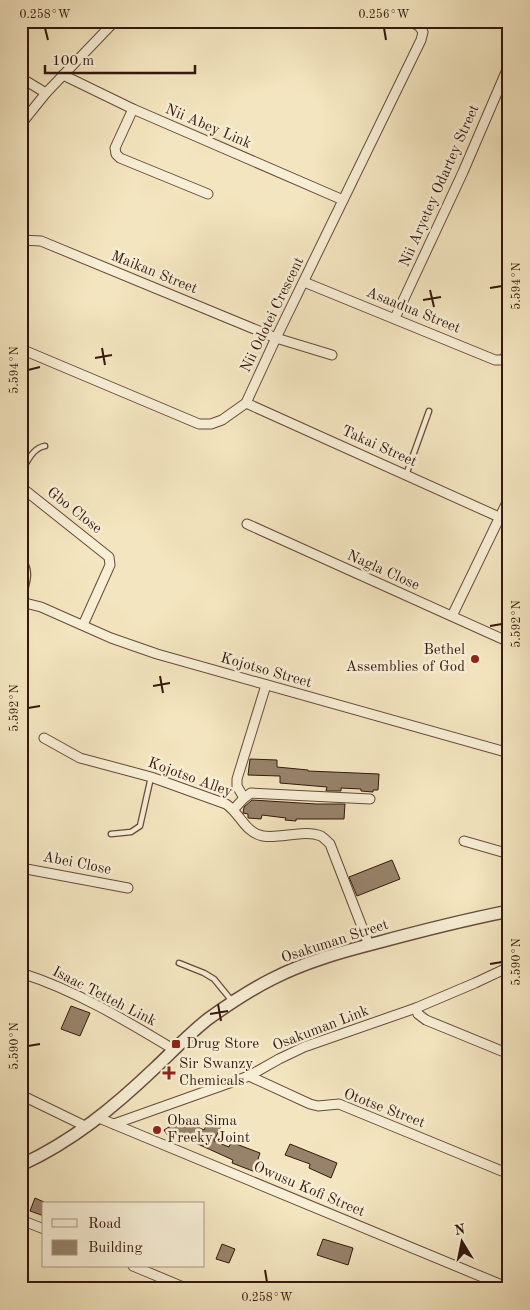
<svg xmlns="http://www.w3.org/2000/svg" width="530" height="1310" font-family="'Old Standard TT',serif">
<rect width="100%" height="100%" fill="#f3e5bf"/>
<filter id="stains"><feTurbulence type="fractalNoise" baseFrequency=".004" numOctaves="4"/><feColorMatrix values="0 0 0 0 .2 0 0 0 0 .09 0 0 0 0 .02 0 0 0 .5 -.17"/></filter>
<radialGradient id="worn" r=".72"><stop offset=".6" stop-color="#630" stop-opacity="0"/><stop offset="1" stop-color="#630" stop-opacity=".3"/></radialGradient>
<g fill="#97836a" stroke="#34180d">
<path d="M250,759L277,760V767L308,770V771L379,774L378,790H373V792L361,791V789L341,788V791H326L327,787L280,783V776L248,775Z"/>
<path d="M252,800L316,804H345L344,819H296V821L285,820L286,818L262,815L261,819L248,818V814L243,813L244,807Z"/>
<path d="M392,860L400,879L357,896L349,877Z"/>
<path d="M71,1006L90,1013L80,1036L61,1029Z"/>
<path d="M212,1114L224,1120L214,1141L229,1147L231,1142L260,1153L258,1159L263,1161L258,1173L232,1163L233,1160L178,1135L170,1139L164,1130L184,1118L185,1121L204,1130Z"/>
<path d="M290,1144L337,1163L331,1178L309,1168L310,1164L285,1155Z"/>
<path d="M35,1198L44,1202V1216L30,1211Z"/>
<path d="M323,1239L353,1248L348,1265L317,1255Z"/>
<path d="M222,1244L235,1249L229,1263L216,1259Z"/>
</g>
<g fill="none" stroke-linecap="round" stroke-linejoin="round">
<g stroke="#644b3a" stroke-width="7">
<g id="service">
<path d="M21,471C28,462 32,448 45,446"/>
<path d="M406,475L429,411"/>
<path d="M21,559C34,570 25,587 22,601"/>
<path d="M111,834L131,832L140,826L151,777"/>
<path d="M179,963L204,973L214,979L232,1001"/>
</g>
</g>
<g stroke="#644b3a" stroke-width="11">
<g id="minor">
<path d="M63,75L133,109L343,200"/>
<path d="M21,78L46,93"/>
<path d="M133,109L115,148L116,154L120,158L208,194"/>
<path d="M21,124L46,93L115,21"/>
<path d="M21,240L41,241L276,338L332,355"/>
<path d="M304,282L495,360H503L509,351"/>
<path d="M395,318L463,172L509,65"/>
<path d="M21,349L199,424H211L222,420L246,403L276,338L421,40L423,32L419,26L409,21"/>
<path d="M246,403L499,517"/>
<path d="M21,487L109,557L110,565L83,625"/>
<path d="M247,524L509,642"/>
<path d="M21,602L41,607L111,638L157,654L509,753"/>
<path d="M452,616L509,498"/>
<path d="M44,738L80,758L151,777L226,804C240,813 245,833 263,836C281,839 304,829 321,836C324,838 328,842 330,844L369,945"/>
<path d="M244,798L237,786V779L266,685"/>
<path d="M234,809L244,798L251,793L370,799"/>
<path d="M464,841L509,854"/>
<path d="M21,868L128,888"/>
<path d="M21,973C75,990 125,1020 173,1049"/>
<path d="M416,1008L418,1014L426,1020L509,1054"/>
<path d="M249,1076L310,1104L318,1106L339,1104L509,1174"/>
<path d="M21,1095L87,1127"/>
<path d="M99,1118L509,1288"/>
<path d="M114,1124L249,1076L279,1059L304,1047L416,1008L475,983L509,967"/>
<path d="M21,1220L44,1229"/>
<path d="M133,1266L188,1289"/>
</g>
</g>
<g stroke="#644b3a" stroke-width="14">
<path id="tertiary" d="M21,1165C73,1141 114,1107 155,1068C173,1051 189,1034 208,1019C229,1004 250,990 272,979C305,962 341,952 376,943C420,931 464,920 509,911"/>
</g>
<use href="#service" stroke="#f7eed5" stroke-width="4.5"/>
<use href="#minor" stroke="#f7eed5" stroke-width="9"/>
<use href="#tertiary" stroke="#f7eed5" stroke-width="11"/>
</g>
<path fill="none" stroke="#34180d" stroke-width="2" d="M45,28L48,40M384,28L386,40M490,288L502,286M430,290L434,307M423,300L441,297M102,348L105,365M95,358L112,355M28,370L40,367M490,626L502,624M160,676L163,693M153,686L170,683M28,708L40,706M490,964L502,962M218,1004L221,1021M210,1014L228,1011M28,1046L40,1044M265,1270L267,1282"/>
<g fill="#8f2418" stroke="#f7eed5" stroke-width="2">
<circle cx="475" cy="659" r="5"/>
<rect x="171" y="1039" width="10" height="10" rx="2.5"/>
<path d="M166.5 1065.5h5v5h5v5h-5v5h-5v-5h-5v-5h5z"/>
<circle cx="157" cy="1130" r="5"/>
</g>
<g text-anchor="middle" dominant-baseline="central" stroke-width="5" stroke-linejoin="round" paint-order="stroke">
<g font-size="15" fill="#34180d" stroke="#f7eed5">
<text transform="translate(208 127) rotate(23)">Nii Abey Link</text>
<text transform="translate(440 186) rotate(-66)">Nii Aryetey Odartey Street</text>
<text transform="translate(154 273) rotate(22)">Maikan Street</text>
<text transform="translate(413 311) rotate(22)">Asaadua Street</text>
<text transform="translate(273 315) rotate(-64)">Nii Odotei Crescent</text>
<text transform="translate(379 447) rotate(24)">Takai Street</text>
<text transform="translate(74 511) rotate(38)">Gbo Close</text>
<text transform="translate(383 571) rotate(24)">Nagla Close</text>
<text transform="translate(266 671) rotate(16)">Kojotso Street</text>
<text transform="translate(190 778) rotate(20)">Kojotso Alley</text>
<text transform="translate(77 864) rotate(11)">Abei Close</text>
<text transform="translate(335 942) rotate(-18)">Osakuman Street</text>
<text transform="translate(104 997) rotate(27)">Isaac Tetteh Link</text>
<text transform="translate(321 1029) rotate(-21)">Osakuman Link</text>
<text transform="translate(384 1109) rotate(21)">Ototse Street</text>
<text transform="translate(309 1190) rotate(23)">Owusu Kofi Street</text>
</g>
<g font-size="15" fill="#34180d" stroke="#f7eed5" text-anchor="start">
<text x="465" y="650" text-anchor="end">Bethel<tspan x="465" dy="17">Assemblies of God</tspan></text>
<text x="186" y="1044">Drug Store</text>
<text x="179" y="1064">Sir Swanzy<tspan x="179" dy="17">Chemicals</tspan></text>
<text x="167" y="1121">Obaa Sima<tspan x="167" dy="17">Freeky Joint</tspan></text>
</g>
</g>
<rect width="530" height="1310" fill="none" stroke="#f3e5bf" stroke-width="55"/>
<rect x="42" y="1202" width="162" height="65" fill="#f7eed5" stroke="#a99885"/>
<rect x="52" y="1219" width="25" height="8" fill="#f7eed5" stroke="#a99885"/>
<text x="88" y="1228" font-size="15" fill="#34180d">Road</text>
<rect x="52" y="1240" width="25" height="15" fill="#97836a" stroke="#a99885"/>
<text x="88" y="1252" font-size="15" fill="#34180d">Building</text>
<g transform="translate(462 1242) rotate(350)" stroke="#f7eed5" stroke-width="4" paint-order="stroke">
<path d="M0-4L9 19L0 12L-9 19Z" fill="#34180d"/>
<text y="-8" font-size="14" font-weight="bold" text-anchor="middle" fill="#34180d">N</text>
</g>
<path d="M45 65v8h150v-8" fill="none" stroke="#34180d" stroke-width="2.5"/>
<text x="52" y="65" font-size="15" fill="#34180d" stroke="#f7eed5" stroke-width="4" paint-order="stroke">100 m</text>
<rect x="28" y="28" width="474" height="1254" fill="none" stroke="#34180d" stroke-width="2"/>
<g font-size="12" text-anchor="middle" fill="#34180d">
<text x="45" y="18">0.258°W</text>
<text x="384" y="18">0.256°W</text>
<text transform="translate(516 286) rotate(-90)" y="4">5.594°N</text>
<text transform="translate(14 370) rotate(-90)" y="4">5.594°N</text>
<text transform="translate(516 624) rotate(-90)" y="4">5.592°N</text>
<text transform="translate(14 708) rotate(-90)" y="4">5.592°N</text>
<text transform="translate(516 962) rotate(-90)" y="4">5.590°N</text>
<text transform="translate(14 1046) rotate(-90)" y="4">5.590°N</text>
<text x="267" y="1301">0.258°W</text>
</g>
<rect width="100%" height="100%" filter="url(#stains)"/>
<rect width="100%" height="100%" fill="url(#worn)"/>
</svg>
